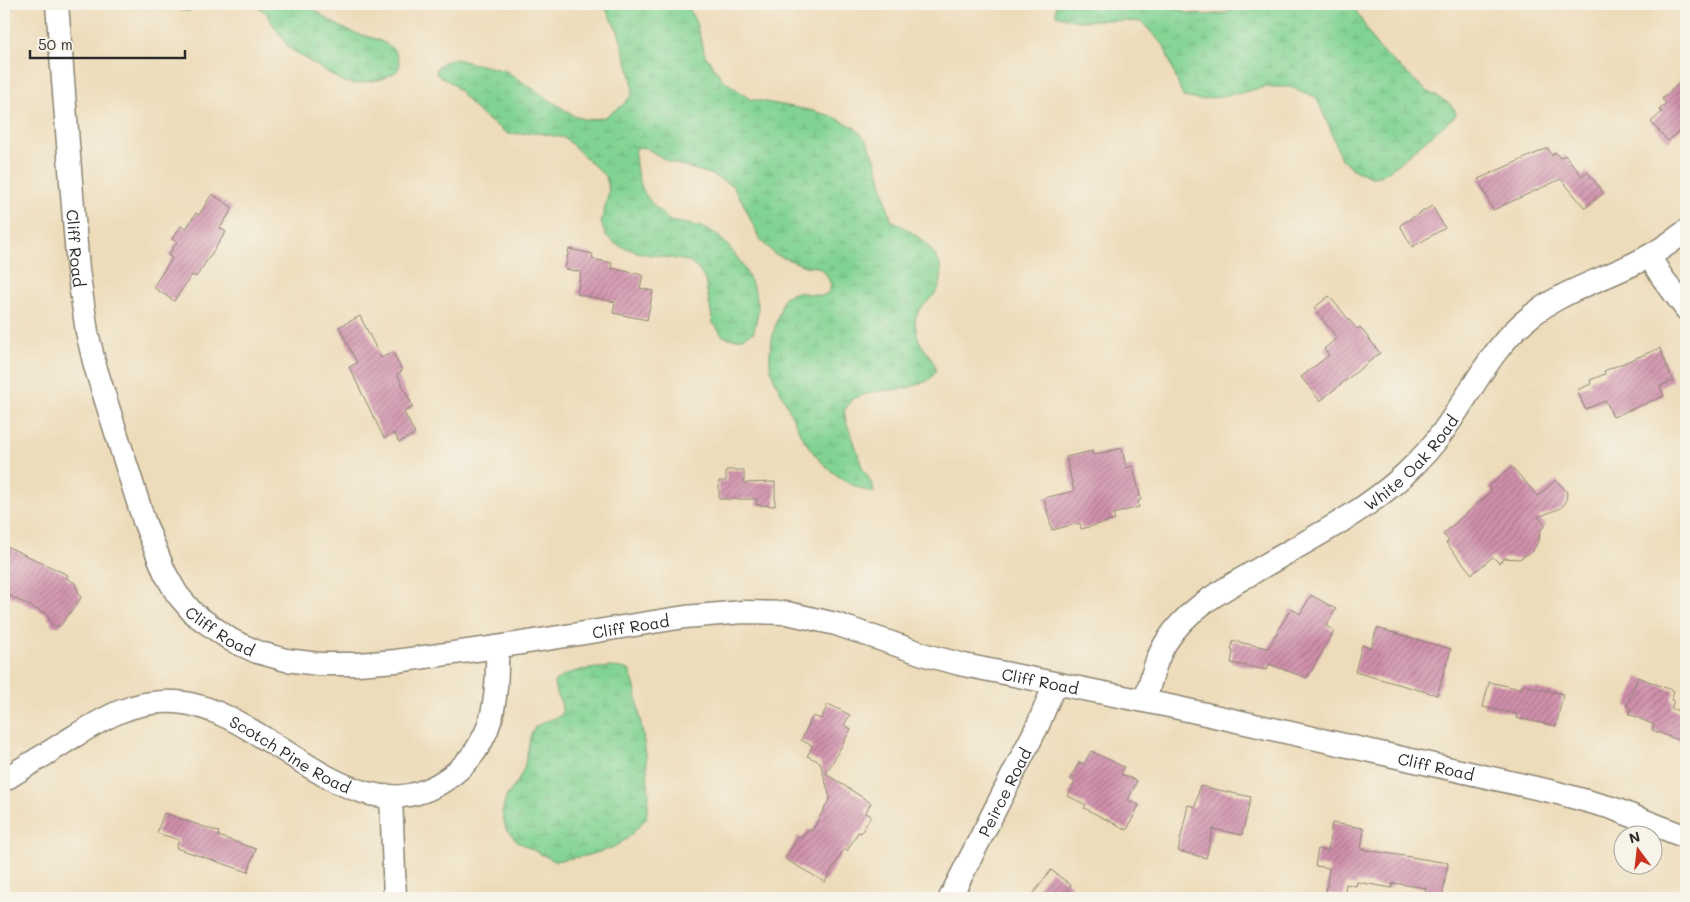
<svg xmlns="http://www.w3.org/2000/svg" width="1690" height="902" font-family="Mali,sans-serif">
<defs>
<pattern id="wetland-marsh" width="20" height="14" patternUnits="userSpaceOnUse" patternTransform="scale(1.25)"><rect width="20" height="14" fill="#81d393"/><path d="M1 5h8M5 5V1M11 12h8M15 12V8" fill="none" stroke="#70b57f"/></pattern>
<pattern id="building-hatch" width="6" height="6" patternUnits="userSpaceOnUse" patternTransform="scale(1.25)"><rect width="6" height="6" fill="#d090ac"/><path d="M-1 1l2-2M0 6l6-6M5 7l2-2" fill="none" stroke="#a9768c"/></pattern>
</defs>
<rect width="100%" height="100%" fill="#f7f3e8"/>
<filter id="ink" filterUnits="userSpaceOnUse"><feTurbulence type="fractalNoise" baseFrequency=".02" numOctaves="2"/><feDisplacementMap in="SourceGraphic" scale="10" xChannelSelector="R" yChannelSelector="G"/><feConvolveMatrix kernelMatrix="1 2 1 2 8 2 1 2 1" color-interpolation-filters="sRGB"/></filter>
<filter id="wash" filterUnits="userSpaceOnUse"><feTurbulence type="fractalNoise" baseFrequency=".0096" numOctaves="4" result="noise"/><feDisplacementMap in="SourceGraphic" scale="20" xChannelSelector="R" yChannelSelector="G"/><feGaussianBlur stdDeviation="1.12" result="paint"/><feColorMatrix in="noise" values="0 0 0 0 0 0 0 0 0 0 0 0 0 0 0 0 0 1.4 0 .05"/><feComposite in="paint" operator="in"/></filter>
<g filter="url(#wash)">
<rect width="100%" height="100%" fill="#eddcba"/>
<g fill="url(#wetland-marsh)" stroke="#567f5f">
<path d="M169,4H206C190,12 184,14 169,4Z"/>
<path d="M254,4H309C320,15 333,23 347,30C368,39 397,38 400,66L396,72L382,79L356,84L343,82L290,49L265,12Z"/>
<path d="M603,4H685L688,6L696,23L705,55L723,80L750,99L809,110L832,116L854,127L867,141L875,158L891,220C916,232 959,263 934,295C927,303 915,311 915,323C916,329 917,337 920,342C924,350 937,361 935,372C934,375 930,379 928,381L907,388L873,392L853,398L844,411L846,422L854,441L862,467L873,486L874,493C847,486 822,467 807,444C798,432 793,417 786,403C781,393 771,376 770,365C768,343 778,318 784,297L797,292L822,296L829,292L831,285L826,274L818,267L805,266L774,254L759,238L743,203L733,186L710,174L669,162L646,148L637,147C632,157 639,184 645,194C651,204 662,213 669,221C683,224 698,224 711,231C731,242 759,286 758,309C758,317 755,325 754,332L742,338L733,339L723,336L713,323L705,280L698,269L688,261L640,253L617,245L605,235L601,222L609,191L606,177L565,138L539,133L508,134L480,114L453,84L436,74L437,67L443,62L455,59L506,71L574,116L587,120L605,117L624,104L633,93L632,80L618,31Z"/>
<path d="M1056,4H1166L1188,13L1206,15L1225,13L1244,4H1352L1378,48L1427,91L1447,102L1454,108L1456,115L1389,171L1379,176L1372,177L1356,171L1341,159L1330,128L1316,97L1290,87H1265L1240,93L1199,100L1183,97L1164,46L1142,22L1110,20L1077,21L1056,15Z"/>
<path d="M611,667L621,668L629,670L635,687L646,754L649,797L646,819L627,839L610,849L585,856L554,861L518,842L506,829L502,812L506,797L518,781L524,768L531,734L535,727L544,722L561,716C566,702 554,697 554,682C572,668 589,669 611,667Z"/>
</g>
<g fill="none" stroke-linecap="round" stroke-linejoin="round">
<path stroke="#62c0e0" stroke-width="6" d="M4,9L14,4"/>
</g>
<g id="blocks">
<g fill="url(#building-hatch)">
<path d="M1686,76V124L1668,141L1651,122L1662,112L1659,110L1666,103L1662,99Z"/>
<path d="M1548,148L1552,156L1555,152L1560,158L1565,155L1582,176L1587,172L1604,193L1585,208L1561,179L1493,210L1478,179Z"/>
<path d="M212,194L233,208L220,228L226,232L196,277L192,275L174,301L153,287L172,258L168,255L177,242L172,239L181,226L186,229L196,213L199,215Z"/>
<path d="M1432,206L1445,228L1412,247L1400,225Z"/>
<path d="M569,249L593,254L592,259L612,263L611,268L643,275L640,288L653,291L647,320L613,313L615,302L577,294L581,272L565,269Z"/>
<path d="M1329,296L1357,329L1360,327L1380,353L1320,401L1301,377L1329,355L1324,349L1337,338L1314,308Z"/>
<path d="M360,316L381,358L393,352L402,371L397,374L413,407L404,412L415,434L399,442L394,433L384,438L349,367L357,363L339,327Z"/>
<path d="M1660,348L1673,381L1660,386L1664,396L1613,417L1606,401L1585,409L1577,390L1591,384L1590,380L1605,374L1604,371Z"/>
<path d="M1122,448L1126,468L1133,466L1141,500L1138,501L1139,507L1113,514L1115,520L1081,529L1080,523L1052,530L1044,498L1074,491L1066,457L1092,451L1093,455Z"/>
<path d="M1512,467L1538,496L1556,480L1567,492L1566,502L1561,508L1538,517L1546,525L1540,531L1539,540L1532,552L1519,559L1504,558L1499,563L1493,557L1472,574L1446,543L1449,541L1443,534L1492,491L1488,487Z"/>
<path d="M726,470H744V483L775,482V506L756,505L757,499H719V481H726Z"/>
<path d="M4,545L68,575L66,578L75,583L81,598L60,626H53L46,614L4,593Z"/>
<path d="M1311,595L1336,609L1326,626L1334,631L1307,678L1269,664L1267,670L1231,663L1233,651L1231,650L1233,641L1268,648L1291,608L1300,614Z"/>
<path d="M1377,628L1451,649L1437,695L1355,672L1362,645L1371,648Z"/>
<path d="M1638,677L1674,691L1671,700L1674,701L1671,708L1686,714V743L1652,730L1654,725L1629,714L1631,708L1626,706Z"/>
<path d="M1489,682L1521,689L1522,685L1563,694L1556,726L1516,718L1517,714L1483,707Z"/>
<path d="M828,704L850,715L844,725L851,729L826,774L871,803L865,813L871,816L861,833L858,832L847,851L844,849L825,882L785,859L798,836L802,838L808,829L812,831L830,798L820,762L807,756L813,746L801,740L813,716L821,719Z"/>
<path d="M1091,751L1124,767L1121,774L1137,781L1128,800L1139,805L1127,830L1084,808L1086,805L1068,796L1075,782L1070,779L1079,762L1084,764Z"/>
<path d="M1200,786L1251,797L1242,835L1213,829L1206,858L1178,851L1188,805L1195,807Z"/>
<path d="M164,813L219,832L218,836L256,849L248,872L176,848L179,840L157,833Z"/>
<path d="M1332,823L1364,828L1361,849L1448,863L1442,898L1425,896L1426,888L1393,883L1392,888L1357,882L1356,886L1346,884L1344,896L1326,893L1329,868L1315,866L1318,849L1328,851Z"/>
<path d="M1051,870L1071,885L1061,898H1030Z"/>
</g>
</g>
</g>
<g filter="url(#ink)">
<use href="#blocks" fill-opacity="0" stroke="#8c8472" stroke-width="1"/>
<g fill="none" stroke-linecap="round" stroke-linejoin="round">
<g stroke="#8c8472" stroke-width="25">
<g id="minor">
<path id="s1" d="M57,4L78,270L87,332L95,366L144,521L165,573L177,594L194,614L231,640L257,652L286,660L319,664H358L396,661L497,647L685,617L743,612L787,613L836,624L929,656L964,665L1174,707L1554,792L1612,808L1686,837"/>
<path d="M1649,256L1662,277L1686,309"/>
<path id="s2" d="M1145,701C1151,681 1155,659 1167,641C1187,609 1220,592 1252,573C1302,543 1361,515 1404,475C1419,461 1433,446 1444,430C1473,390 1492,346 1531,316C1566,288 1610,278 1649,256C1662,249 1674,240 1686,231"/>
<path id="s3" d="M4,780C24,767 45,755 65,742C101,720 132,699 176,702C270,709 355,848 451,776C495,743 498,698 497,647"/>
<path d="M391,796L395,898"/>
<path id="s4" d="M950,898L1038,725L1055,684"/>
</g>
</g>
<use href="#minor" stroke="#fff" stroke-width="22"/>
</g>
</g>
<g text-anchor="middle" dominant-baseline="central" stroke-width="5" stroke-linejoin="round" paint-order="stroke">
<g font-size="16" fill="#2b2b2b" stroke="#f7f3e8">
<text stroke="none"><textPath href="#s1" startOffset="245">Cliff Road</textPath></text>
<text stroke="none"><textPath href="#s2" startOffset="369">White Oak Road</textPath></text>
<text stroke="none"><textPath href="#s1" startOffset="1085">Cliff Road</textPath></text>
<text stroke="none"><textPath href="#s1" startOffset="665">Cliff Road</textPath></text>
<text stroke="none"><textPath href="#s1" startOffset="1505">Cliff Road</textPath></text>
<text stroke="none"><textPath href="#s3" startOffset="319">Scotch Pine Road</textPath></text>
<text stroke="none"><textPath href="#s1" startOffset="1910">Cliff Road</textPath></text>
<text stroke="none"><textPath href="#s4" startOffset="119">Peirce Road</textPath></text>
</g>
</g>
<rect width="1690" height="902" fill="none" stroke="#f7f3e8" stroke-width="20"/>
<g transform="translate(1638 850) rotate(345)"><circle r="24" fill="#f7f3e8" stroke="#a5a39c"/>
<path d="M0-4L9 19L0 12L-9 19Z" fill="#c8321e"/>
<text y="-8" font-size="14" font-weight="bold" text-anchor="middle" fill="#2b2b2b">N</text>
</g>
<path d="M30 50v8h155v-8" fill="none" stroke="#2b2b2b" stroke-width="2.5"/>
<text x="38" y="50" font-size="15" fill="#2b2b2b" stroke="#f7f3e8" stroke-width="4" paint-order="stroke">50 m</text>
</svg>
